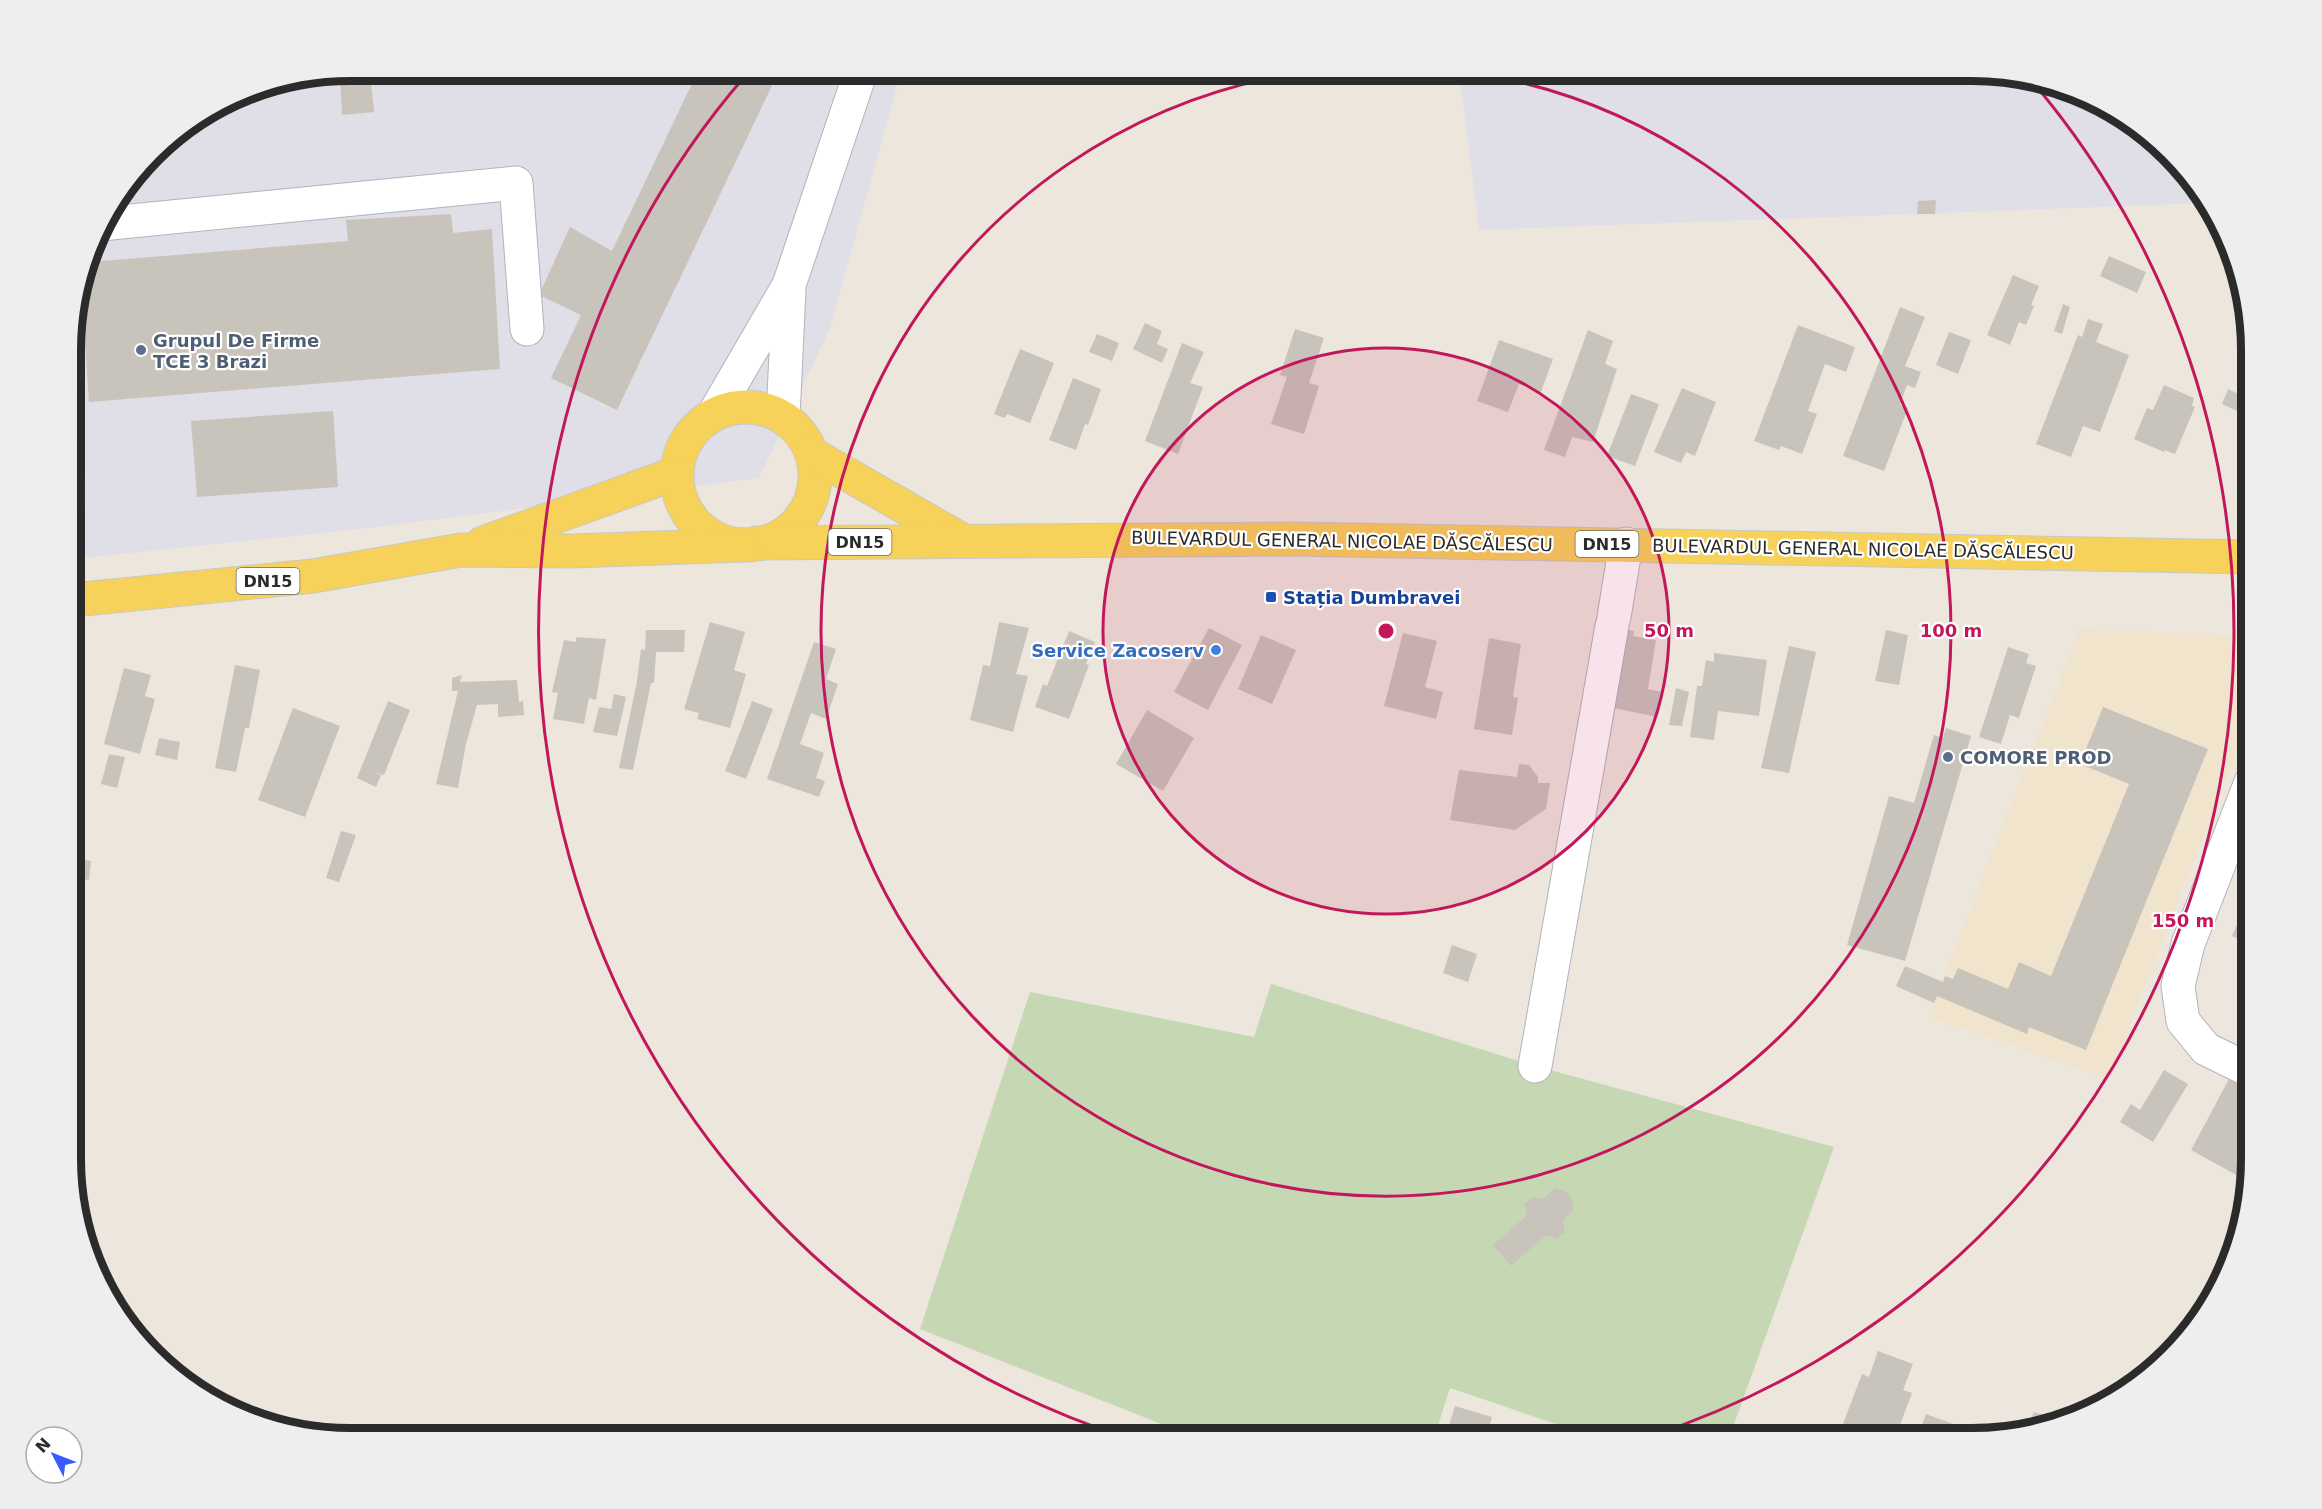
<svg xmlns="http://www.w3.org/2000/svg" width="2322" height="1509" font-family="'DejaVu Sans',sans-serif">
<rect width="100%" height="100%" fill="#ede6dd"/>
<g fill="#e0dee6">
<path d="M350,71H901L830,328L759,478L369,528L73,559V314L100,226L166,140L244,92Z"/>
<path d="M1459,71H1972L2061,85L2127,118L2207,203L1479,230Z"/>
</g>
<path fill="#f0e4cc" d="M2080,629L2251,636V714L2109,1078L1928,1017Z"/>
<path fill="#c5d8b3" d="M1271,984L1535,1066L1834,1147L1729,1438H1597L1450,1388L1434,1438H1197L920,1329L1030,992L1254,1037Z"/>
<g fill="#c9c4bb">
<path d="M698,71H779L617,410L551,378L581,315L539,295L570,227L612,251Z"/>
<path d="M370,73L374,112L342,115L340,75Z"/>
<path d="M1936,200L1935,214H1917L1918,201Z"/>
<path d="M451,214L453,233L492,229L500,369L89,402L81,287L89,262L348,241L346,220Z"/>
<path d="M2109,256L2146,272L2137,293L2100,276Z"/>
<path d="M2013,275L2039,286L2031,305L2034,306L2026,325L2019,322L2010,345L1987,335Z"/>
<path d="M2063,304L2070,307L2062,334L2054,331Z"/>
<path d="M1900,307L1925,317L1905,366L1921,372L1915,388L1907,385L1900,405L1908,408L1884,471L1843,456Z"/>
<path d="M2088,319L2103,324L2096,342L2129,355L2100,432L2083,426L2071,457L2036,444L2078,335L2082,337Z"/>
<path d="M1145,323L1162,331L1157,344L1168,349L1162,363L1133,349Z"/>
<path d="M1798,325L1855,347L1846,372L1825,364L1808,411L1817,414L1802,454L1781,446L1779,450L1754,441Z"/>
<path d="M1295,329L1324,338L1309,383L1319,386L1304,434L1271,424L1287,377L1280,375Z"/>
<path d="M1588,330L1613,341L1605,364L1617,369L1593,442L1572,437L1565,457L1544,450Z"/>
<path d="M1949,332L1971,340L1958,374L1936,365Z"/>
<path d="M1097,334L1119,343L1112,361L1089,352Z"/>
<path d="M1499,340L1553,359L1541,392L1519,384L1508,412L1477,401Z"/>
<path d="M1182,343L1204,352L1190,383L1203,387L1178,454L1145,441Z"/>
<path d="M1020,349L1054,363L1030,423L1007,414L1005,418L994,414Z"/>
<path d="M1073,378L1101,389L1088,425L1085,424L1076,450L1049,440Z"/>
<path d="M2164,385L2194,398L2192,406L2195,407L2175,454L2165,450L2164,452L2134,439L2147,408L2153,410Z"/>
<path d="M1682,388L1716,402L1695,456L1686,452L1681,463L1654,452Z"/>
<path d="M2228,389L2247,398L2241,413L2222,404Z"/>
<path d="M1631,394L1659,404L1635,466L1607,456Z"/>
<path d="M2251,405V436L2239,431Z"/>
<path d="M333,411L338,487L197,497L191,421Z"/>
<path d="M710,622L745,632L734,670L746,674L730,728L697,719L699,713L684,709Z"/>
<path d="M999,622L1029,628L1016,674L1028,676L1013,732L970,720L983,665L990,666Z"/>
<path d="M1209,628L1242,645L1208,710L1174,692Z"/>
<path d="M1622,629L1634,631L1633,636L1656,640L1648,689L1662,692L1658,717L1608,707Z"/>
<path d="M646,630H685L684,652H656L654,683H651L633,770L619,768L637,681L641,649L645,650Z"/>
<path d="M1886,630L1908,635L1899,685L1875,681Z"/>
<path d="M1069,631L1095,642L1086,664L1089,665L1069,719L1035,707L1043,684L1047,686Z"/>
<path d="M1403,633L1437,641L1425,687L1443,692L1436,719L1384,706Z"/>
<path d="M1261,635L1296,650L1272,704L1238,689Z"/>
<path d="M576,637L606,639L596,700L589,698L584,724L553,719L558,693L552,692L564,640L576,642Z"/>
<path d="M1489,638L1521,644L1513,697L1518,698L1512,735L1474,729Z"/>
<path d="M814,642L836,649L826,679L838,684L826,719L811,713L800,744L824,753L816,778L825,781L819,797L767,779Z"/>
<path d="M1789,646L1816,652L1789,773L1761,768Z"/>
<path d="M2008,647L2029,654L2026,663L2036,666L2019,718L2010,715L2001,744L1979,737Z"/>
<path d="M1714,653L1767,660L1759,716L1718,711L1714,740L1690,737L1697,686H1702L1706,660L1714,662Z"/>
<path d="M235,665L260,670L249,728H245L236,772L215,768Z"/>
<path d="M124,668L151,675L145,696L155,699L140,754L104,744Z"/>
<path d="M462,675L460,682L517,680L519,702L523,701L524,715L498,717V704L477,705L466,744L458,788L436,784L458,691H452V678Z"/>
<path d="M1676,688L1689,692L1682,726L1669,725Z"/>
<path d="M614,694L626,697L617,736L593,732L599,707L611,709Z"/>
<path d="M388,701L410,710L384,775L373,772L381,775L376,787L357,778Z"/>
<path d="M752,701L773,709L746,779L725,771Z"/>
<path d="M2103,707L2208,749L2086,1050L2029,1027L2027,1034L1937,996L1934,1003L1896,986L1905,966L1943,982L1945,976L1953,979L1958,968L2008,989L2019,962L2051,976L2129,784L2080,764Z"/>
<path d="M293,708L340,726L305,817L258,800Z"/>
<path d="M1147,710L1194,738L1163,791L1116,764Z"/>
<path d="M1946,728L1971,736L1905,961L1847,945L1889,796L1914,803L1934,735L1943,738Z"/>
<path d="M159,738L180,742L177,760L155,755Z"/>
<path d="M109,754L125,757L117,788L101,784Z"/>
<path d="M1519,764L1529,765L1538,777V783H1550L1546,809L1515,830L1450,820L1459,770L1517,777Z"/>
<path d="M73,767L81,769L80,776L83,777L79,801L73,800Z"/>
<path d="M341,831L356,835L339,882L326,878Z"/>
<path d="M73,858L91,861L89,880L73,878Z"/>
<path d="M2251,891V944L2232,936Z"/>
<path d="M1452,945L1477,954L1468,982L1443,973Z"/>
<path d="M2164,1070L2188,1084L2153,1142L2120,1122L2131,1104L2140,1110Z"/>
<path d="M2229,1079L2251,1091L2245,1100L2251,1104V1131L2245,1141L2251,1144L2249,1182L2191,1150Z"/>
<path d="M1555,1188L1565,1191L1573,1200V1210L1563,1221L1565,1232L1556,1239L1546,1235L1511,1266L1493,1245L1527,1215L1524,1204L1533,1197L1543,1199Z"/>
<path d="M1878,1351L1913,1364L1903,1390L1912,1393L1895,1438L1838,1437L1862,1374L1869,1377Z"/>
<path d="M1455,1406L1492,1417L1486,1438H1445Z"/>
<path d="M2034,1412L2044,1415L2042,1422L2028,1426Z"/>
<path d="M1926,1414L1964,1428L1960,1438H1917Z"/>
</g>
<g fill="none" stroke-linecap="round" stroke-linejoin="round">
<g stroke="#b1b3bf" stroke-width="35">
<g id="minor">
<path d="M101,224L516,183L527,329"/>
<path d="M714,414L789,285L861,71"/>
<path d="M783,417L789,290"/>
<path d="M1614,617L1626,544"/>
<path d="M2251,782L2188,944L2178,986L2183,1021L2206,1049L2251,1071"/>
<path d="M1535,1066L1612,626"/>
</g>
</g>
<g stroke="#c8c8c8" stroke-width="35">
<g id="major">
<circle cx="746" cy="476" r="69"/>
<path d="M812,454L962,540"/>
<path d="M483,543L677,473"/>
<path d="M756,543L1293,539L2251,557"/>
<path d="M73,600L313,576L461,550L572,551L744,545"/>
</g>
</g>
<use href="#minor" stroke="#fff" stroke-width="33"/>
<use href="#major" stroke="#f6d25a" stroke-width="33"/>
</g>
<circle cx="1386" cy="631" r="283" fill="#c2185b" fill-opacity=".12"/>
<g fill="none" stroke="#c2185b" stroke-width="3">
<circle cx="1386" cy="631" r="283"/>
<path d="M1460 71A565 565 0 1 1 1312 71"/>
<path d="M1124 1437A848 848 0 0 1 746 75M2031 80A848 848 0 0 1 1648 1437"/>
</g>
<g fill="#5c6f8a" stroke="#fff" stroke-width="2">
<circle cx="141" cy="350" r="6"/>
<circle cx="1948" cy="757" r="6"/>
</g>
<rect fill="#1a4fb4" stroke="#fff" stroke-width="2" x="1265" y="591" width="12" height="12" rx="3"/>
<circle fill="#3f7fe0" stroke="#fff" stroke-width="2" cx="1216" cy="650" r="6"/>
<g text-anchor="middle" dominant-baseline="central" stroke-width="4.5" stroke-linejoin="round" paint-order="stroke">
<g fill="#fff" stroke="#6b6b6b" stroke-width="1.5">
<rect x="828.5" y="529" width="63" height="26" rx="4.5"/>
<rect x="1575.5" y="531" width="63" height="26" rx="4.5"/>
<rect x="236.5" y="568" width="63" height="26" rx="4.5"/>
</g>
<g font-size="16" font-weight="bold" fill="#2b2b2b">
<text x="860" y="542">DN15</text>
<text x="1607" y="544">DN15</text>
<text x="268" y="581">DN15</text>
</g>
<g font-size="18" font-weight="bold" fill="#4e5e75" stroke="#fff" text-anchor="start">
<text x="153" y="340">Grupul De Firme<tspan x="153" dy="21">TCE 3 Brazi</tspan></text>
<text x="1960" y="757">COMORE PROD</text>
</g>
<g font-size="18" fill="#2b2b2b" stroke="#fff">
<text transform="translate(1342 541) rotate(1)">BULEVARDUL GENERAL NICOLAE DĂSCĂLESCU</text>
<text transform="translate(1863 549) rotate(1)">BULEVARDUL GENERAL NICOLAE DĂSCĂLESCU</text>
</g>
<g font-size="18" font-weight="bold" fill="#164399" stroke="#fff" text-anchor="start">
<text x="1283" y="597">Stația Dumbravei</text>
</g>
<g font-size="18" font-weight="bold" fill="#366cbe" stroke="#fff" text-anchor="end">
<text x="1204" y="650">Service Zacoserv</text>
</g>
</g>
<path d="M0 0H2322V1509H0ZM350 81H1972A269 269 0 0 1 2241 350V1159A269 269 0 0 1 1972 1428H350A269 269 0 0 1 81 1159V350A269 269 0 0 1 350 81Z" fill="#eee" fill-rule="evenodd"/>
<path fill="none" stroke="#2b2b2b" stroke-width="8" d="M350 81H1972A269 269 0 0 1 2241 350V1159A269 269 0 0 1 1972 1428H350A269 269 0 0 1 81 1159V350A269 269 0 0 1 350 81Z"/>
<circle cx="1386" cy="631" r="9" fill="#c2185b" stroke="#fff" stroke-width="3"/>
<g font-size="18" text-anchor="middle" font-weight="bold" fill="#c2185b" stroke="#fff" stroke-width="4.5" stroke-linejoin="round" paint-order="stroke">
<text x="1669" y="637">50 m</text>
<text x="1951" y="637">100 m</text>
<text x="2183" y="927">150 m</text>
</g>
<g transform="translate(54 1455) rotate(312)"><circle r="28" fill="#ffffff" stroke="#aaaaaa" stroke-width="1.5"/>
<path d="M0-4.5L10 22L0 15L-10 22Z" fill="#385cff"/>
<text y="-9" font-size="16" font-weight="bold" text-anchor="middle" fill="#2b2b2b">N</text>
</g>
</svg>
